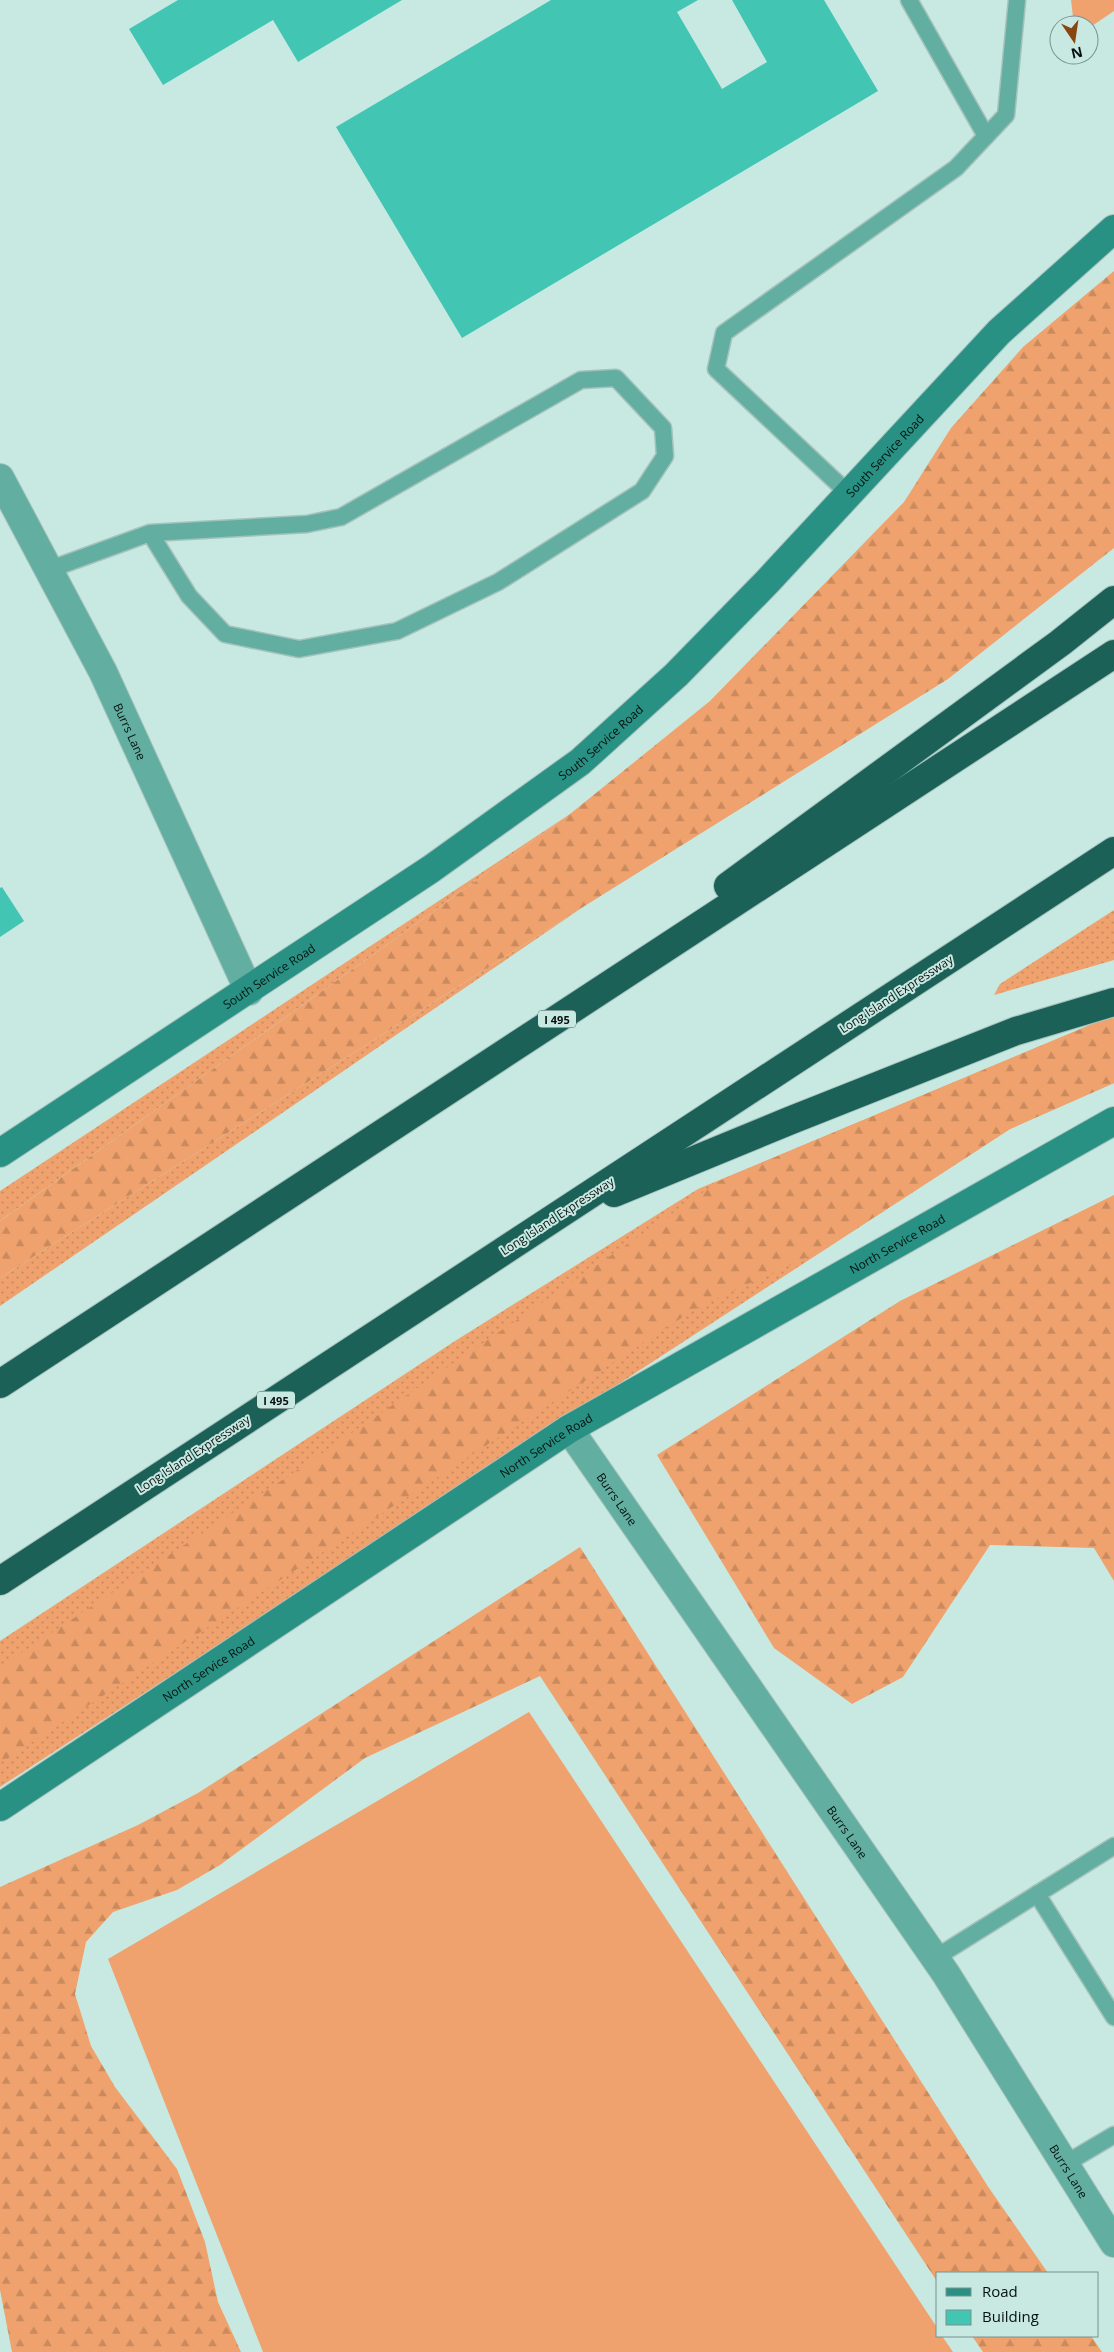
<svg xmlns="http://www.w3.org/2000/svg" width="1114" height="2352" font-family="'Open Sans',sans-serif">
<defs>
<pattern id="grass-dots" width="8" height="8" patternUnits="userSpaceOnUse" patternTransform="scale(1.25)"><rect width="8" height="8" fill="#efa26d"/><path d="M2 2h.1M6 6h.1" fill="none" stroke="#cb8a5d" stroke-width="1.8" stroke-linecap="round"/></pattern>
<pattern id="forest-firs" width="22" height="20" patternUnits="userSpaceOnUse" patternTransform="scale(1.25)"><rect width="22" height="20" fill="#efa26d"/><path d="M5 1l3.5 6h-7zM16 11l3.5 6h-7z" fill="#cb8a5d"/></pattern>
</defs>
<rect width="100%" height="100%" fill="#c8e8e2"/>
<g fill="url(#grass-dots)">
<path d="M570,814L4,1218L0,1221V1191Z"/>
<path d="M583,907L0,1306V1278Z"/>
<path d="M1114,910V960L994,995L1000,984Z"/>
<path d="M1114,1015V1083L1010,1129L0,1787V1641L455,1341L698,1189Z"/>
</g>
<g fill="url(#forest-firs)">
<path d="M1114,271V548L948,679L583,907L0,1278V1221L570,814L710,701L904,502L951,428L1023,347Z"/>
<path d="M1114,1015V1083L1010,1129L825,1249L698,1307L0,1763V1667L308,1463L721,1180Z"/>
<path d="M1114,1195V1581L1094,1548L990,1545L903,1677L852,1704L774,1648L657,1455L900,1301Z"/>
<path d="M580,1547L989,2188L1048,2273H938V2283L540,1676L365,1758L220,1865L177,1890L113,1912L86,1942L75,1994L91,2046L115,2087L177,2169L205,2242L218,2302L241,2352H12L0,2290V1887L138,1825L198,1793Z"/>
<path d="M972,2336H1091L1102,2352H983Z"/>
</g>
<g fill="#efa26d">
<path d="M1071,0H1114V11L1089,28V25H1074Z"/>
<path d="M529,1712L938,2329V2336H942L953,2352H263L108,1959Z"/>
</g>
<g fill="#43c5b3">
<path d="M178,0H402L298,62L273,20L163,85L129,29Z"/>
<path d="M551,0H698L677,12L722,89L767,62L732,0H824L878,91L462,338L336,127Z"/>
<path d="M2,887L24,921L0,937V888Z"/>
</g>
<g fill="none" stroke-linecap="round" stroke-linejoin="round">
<g stroke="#a5c1bc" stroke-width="19">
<g id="service">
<path d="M909,0L986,136"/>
<path d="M848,493L716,369L724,333L956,168L1006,115L1017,0"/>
<path d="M48,570L150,533L307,524L341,517L581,380L616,378L663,428L665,456L642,491L498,582L397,631L299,649L225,634L189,596L150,533"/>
<path d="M1037,1894L1114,2017"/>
<path d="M935,1958L1114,1846"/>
<path d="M1065,2164L1114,2135"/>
</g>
</g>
<g stroke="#a5c1bc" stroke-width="30">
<g id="tertiary">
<path id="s1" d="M0,478L103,672L249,991"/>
<path id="s2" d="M569,1429L946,1974L1114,2243"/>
</g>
</g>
<g stroke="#a5c1bc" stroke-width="30">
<g id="secondary">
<path id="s3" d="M0,1153L431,869L580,762L676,675L767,582L999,332L1114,229"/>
<path id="s4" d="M0,1807L569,1429L1114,1121"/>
</g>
</g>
<g stroke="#a5c1bc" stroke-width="30">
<g id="motorway">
<path d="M728,886L1060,643L1114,600"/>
<path d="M614,1193L789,1121L1016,1031L1114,1002"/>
<path d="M0,1384L1114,654"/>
<path d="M0,1581L1114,851"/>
</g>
</g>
<use href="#service" stroke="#62afa2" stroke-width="16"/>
<use href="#tertiary" stroke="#62afa2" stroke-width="28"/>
<use href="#secondary" stroke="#289183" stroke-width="28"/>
<use href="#motorway" stroke="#1b6158" stroke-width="28"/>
</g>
<g text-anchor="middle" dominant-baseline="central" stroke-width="4" stroke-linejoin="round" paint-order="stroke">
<g fill="#c8e8e2" stroke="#40524e" stroke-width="1">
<rect x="538" y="1010.5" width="38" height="17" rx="4"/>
<rect x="257" y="1391.5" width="38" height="17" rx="4"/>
</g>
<g font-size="11" font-weight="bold" fill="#06110f">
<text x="557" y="1019">I 495</text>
<text x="276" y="1400">I 495</text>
</g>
<g font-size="12" fill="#06110f" stroke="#c8e8e2">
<text stroke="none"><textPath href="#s3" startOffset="1132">South Service Road</textPath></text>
<text stroke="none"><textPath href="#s1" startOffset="285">Burrs Lane</textPath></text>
<text stroke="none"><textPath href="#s3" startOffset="728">South Service Road</textPath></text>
<text stroke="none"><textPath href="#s3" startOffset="322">South Service Road</textPath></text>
<text transform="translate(896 994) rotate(-33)">Long Island Expressway</text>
<text transform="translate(557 1216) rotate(-33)">Long Island Expressway</text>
<text stroke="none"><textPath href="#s4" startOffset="1060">North Service Road</textPath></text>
<text stroke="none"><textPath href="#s4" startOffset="655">North Service Road</textPath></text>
<text transform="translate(193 1454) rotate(-33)">Long Island Expressway</text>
<text stroke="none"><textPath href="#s2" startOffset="85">Burrs Lane</textPath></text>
<text stroke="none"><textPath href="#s4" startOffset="250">North Service Road</textPath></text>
<text stroke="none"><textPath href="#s2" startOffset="490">Burrs Lane</textPath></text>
<text stroke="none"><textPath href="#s2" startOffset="895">Burrs Lane</textPath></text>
</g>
</g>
<rect x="936" y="2272" width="162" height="65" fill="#c8e8e2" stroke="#7a928e"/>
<rect x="946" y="2288" width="25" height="8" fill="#289183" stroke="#7a928e"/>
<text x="982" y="2297" font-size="15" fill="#06110f">Road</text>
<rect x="946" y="2310" width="25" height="15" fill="#43c5b3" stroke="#7a928e"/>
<text x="982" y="2322" font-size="15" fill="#06110f">Building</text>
<g transform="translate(1074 40) rotate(167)"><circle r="24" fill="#c8e8e2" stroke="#7a928e"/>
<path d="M0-4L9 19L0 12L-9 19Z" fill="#884711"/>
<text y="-8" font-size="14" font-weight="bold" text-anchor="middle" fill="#06110f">N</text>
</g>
</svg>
